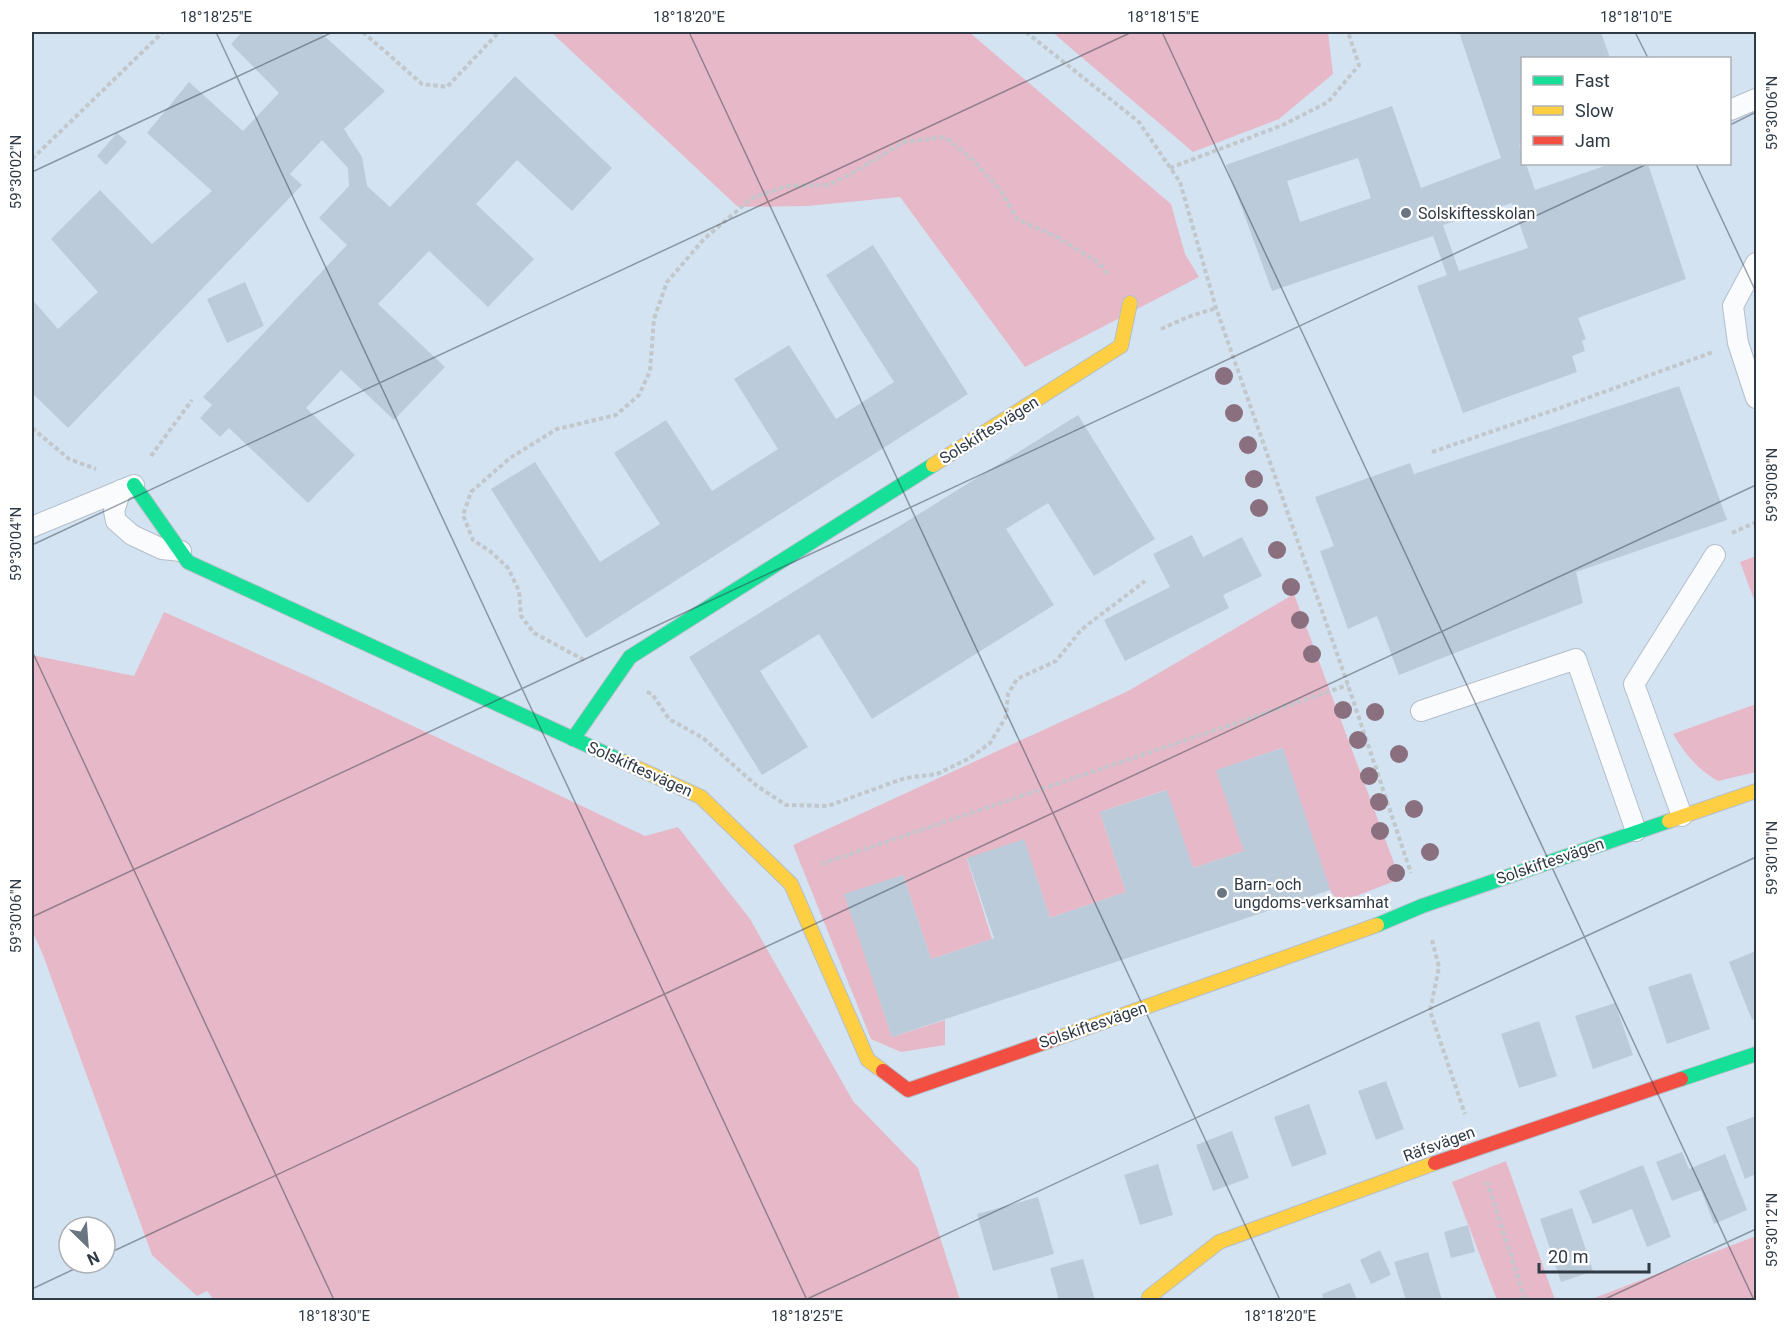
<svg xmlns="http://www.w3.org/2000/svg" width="1788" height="1332" font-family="Roboto,sans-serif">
<rect width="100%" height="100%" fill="#d4e3f1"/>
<g fill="#e7b9c8">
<path d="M551,32H969L1171,204L1185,254L1199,277L1025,367L900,197L807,206L738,207Z"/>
<path d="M1052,32H1328L1333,74L1279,119L1193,152Z"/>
<path d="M1756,556V605L1740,562Z"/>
<path d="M1294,594L1400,879L1338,903L1330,890L1282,748L1217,770L1244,851L1193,868L1166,790L1100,812L1126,892L1050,918L1024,840L967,859L992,939L931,959L903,875L845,895L892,1037L945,1020V1045L901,1052L871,1039L793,845L1128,691Z"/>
<path d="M164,612L314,679L645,836L678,827L750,919L853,1101L918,1168L960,1300H214L207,1291L197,1296L152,1255L43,955L32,930V655L134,676Z"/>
<path d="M1756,704V772L1718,781C1697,769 1685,754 1673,734Z"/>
<path d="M1506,1161L1555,1300H1497L1452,1182Z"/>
<path d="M1756,1236V1300H1588H1589Z"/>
</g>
<g fill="#bccbd9" fill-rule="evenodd">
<path d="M242,32H320L385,91L344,129L362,157L367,186L390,207L515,76L612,168L572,211L517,160L476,204L534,259L488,307L429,251L378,304L445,367L394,420L341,370L306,408L355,455L308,503L229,428L220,437L200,418L212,405L203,397L347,245L319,218L349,186L348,168L322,140L290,174L302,185L68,428L32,393V299L58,329L98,292L51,239L100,190L152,244L212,191L147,133L189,82L243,131L279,93L231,44Z"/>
<path d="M1459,32H1601L1610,58H1522V144L1519,145L1522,154V164H1526L1535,190L1610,164H1648L1686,279L1578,318L1586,339L1582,341L1585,351L1572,356L1577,372L1463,413L1417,286L1447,275L1433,236L1272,291L1226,165L1392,106L1421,188L1501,158ZM1358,158L1371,198L1300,222L1287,181ZM1512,203L1528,248L1459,271L1443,225Z"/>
<path d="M117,133L127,142L106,165L97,156Z"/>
<path d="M873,245L968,394L586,638L491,489L535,462L600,562L660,524L614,453L666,420L712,491L778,449L734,379L789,345L836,419L894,382L826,275Z"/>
<path d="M245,282L264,326L227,343L207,299Z"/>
<path d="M1679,386L1727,520L1576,572L1583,603L1399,675L1377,616L1348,629L1320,551L1334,546L1315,497L1410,463L1414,474Z"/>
<path d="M1078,415L1155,539L1094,576L1048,503L1006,529L1054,605L872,719L819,634L760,671L808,747L762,775L689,657Z"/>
<path d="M1192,535L1203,557L1242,537L1262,576L1223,595L1229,608L1125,661L1104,620L1170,587L1153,554Z"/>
<path d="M1283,748L1330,890L892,1037L844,894L903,875L931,959L992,939L994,938L967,858L1024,839L1050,918L1126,892L1100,812L1167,790L1193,868L1244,851L1216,770Z"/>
<path d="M1756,951V1018L1752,1020L1729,962Z"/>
<path d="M1691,973L1710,1029L1667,1044L1648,987Z"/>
<path d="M1615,1003L1633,1055L1593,1069L1575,1016Z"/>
<path d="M1539,1021L1557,1076L1519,1088L1501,1034Z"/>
<path d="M1386,1081L1404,1129L1376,1140L1358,1091Z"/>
<path d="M1309,1104L1327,1154L1292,1167L1274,1117Z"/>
<path d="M1756,1116V1174L1745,1179L1726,1127Z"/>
<path d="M1232,1131L1249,1178L1213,1191L1196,1145Z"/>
<path d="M1682,1152L1689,1169L1725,1154L1747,1210L1714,1224L1701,1190L1672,1201L1656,1162Z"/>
<path d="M1158,1164L1173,1215L1140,1225L1124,1175Z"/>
<path d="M1643,1165L1671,1237L1647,1247L1632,1209L1593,1224L1579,1191Z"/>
<path d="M1038,1197L1054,1254L993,1271L977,1214Z"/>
<path d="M1572,1208L1593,1271L1561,1282L1540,1219Z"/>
<path d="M1468,1225L1475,1252L1451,1258L1444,1232Z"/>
<path d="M1380,1250L1391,1275L1371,1284L1360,1260Z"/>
<path d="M1428,1252L1442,1300H1406L1394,1262Z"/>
<path d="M1083,1259L1095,1300H1059L1050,1268Z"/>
<path d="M1350,1283L1357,1300H1324L1322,1294Z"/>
</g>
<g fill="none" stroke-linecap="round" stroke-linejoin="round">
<g stroke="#b4bfca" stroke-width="22">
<g id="lane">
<path d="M1730,110L1756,99"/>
<path d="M1756,263L1733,306L1738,343L1756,398"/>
<path d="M121,490L114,511L116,521L132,535L162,549L181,551"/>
<path d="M32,527L134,485"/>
<path d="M1421,711L1576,659L1636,831"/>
<path d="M1682,816L1634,684L1715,555"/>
</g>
</g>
<g stroke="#b4bfca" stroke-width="16">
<g id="fast">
<path d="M134,485L188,562L624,762"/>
<path d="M573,739L630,657L933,465"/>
<path d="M1377,925L1422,906L1669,821"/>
<path d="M1681,1079L1756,1054"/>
</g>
</g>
<g stroke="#b4bfca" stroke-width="16">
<g id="slow">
<path d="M933,465L1121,346L1130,303"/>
<path d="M624,762L701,797L791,884L868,1060L883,1071"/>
<path d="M1669,821L1756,791"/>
<path d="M1055,1039L1377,925"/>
<path d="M1149,1297L1219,1242L1435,1163"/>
</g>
</g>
<g stroke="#b4bfca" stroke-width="16">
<g id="jam">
<path d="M883,1071L908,1090L1055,1039"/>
<path d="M1435,1163L1681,1079"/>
</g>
</g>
<g stroke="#c2c7cc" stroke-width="4" stroke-dasharray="4.5 3" stroke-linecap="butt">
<path d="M363,32L422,84L447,87L499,32"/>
<path d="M1026,32L1139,122L1180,182L1216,308L1348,685L1411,873"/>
<path d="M32,159L163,32"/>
<path d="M1170,168L1283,125L1328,102L1359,65L1348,32"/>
<path d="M1161,329L1188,317L1216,308"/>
<path d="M32,428L69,459L96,469"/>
<path d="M1432,452L1560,408L1713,352"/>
<path d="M151,456L192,400"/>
<path d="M1732,533L1756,522"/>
<path d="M584,660L534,633L521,616L519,591L508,568L491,552L473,540L463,515L471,492L510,458L557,429L616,415L639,395L650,371L654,319L667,282L704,239L752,198L787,186L828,185L851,174L904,142L945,137L974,161L1001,191L1017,219L1057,237L1099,263L1109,276"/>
<path d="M647,692L652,694L669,719L703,738L757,786L786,805L828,806L905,778L937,774L970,758L990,743L1006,717L1008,694L1017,679L1056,661L1082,629L1145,581"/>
<path d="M821,864L1348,685"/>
<path d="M1432,940L1439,967L1430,1011L1465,1114"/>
<path d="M1487,1181L1525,1300"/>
</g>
<use href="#lane" stroke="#f9fbfd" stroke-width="20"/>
<use href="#fast" stroke="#16e098" stroke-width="14"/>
<use href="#slow" stroke="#ffcf43" stroke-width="14"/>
<use href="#jam" stroke="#f24e42" stroke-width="14"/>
</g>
<g fill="#8a707f">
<circle cx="1224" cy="376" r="9"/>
<circle cx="1234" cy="413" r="9"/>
<circle cx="1248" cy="445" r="9"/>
<circle cx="1254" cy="479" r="9"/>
<circle cx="1259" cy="508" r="9"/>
<circle cx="1277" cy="550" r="9"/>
<circle cx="1291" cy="587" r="9"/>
<circle cx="1300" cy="620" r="9"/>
<circle cx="1312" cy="654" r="9"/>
<circle cx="1343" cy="710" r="9"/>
<circle cx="1375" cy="712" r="9"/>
<circle cx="1358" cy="740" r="9"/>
<circle cx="1399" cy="754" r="9"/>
<circle cx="1369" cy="776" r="9"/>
<circle cx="1379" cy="802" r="9"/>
<circle cx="1414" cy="809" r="9"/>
<circle cx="1380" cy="831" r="9"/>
<circle cx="1430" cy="852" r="9"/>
<circle cx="1396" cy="873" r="9"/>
</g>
<path fill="none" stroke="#2f3a45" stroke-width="1.5" stroke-opacity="0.45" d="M216,32L807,1300M689,32L1280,1300M1162,32L1754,1300M1635,32L1648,58M1730,125L1756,112M1696,164L1756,292M32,172L333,32M32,545L1132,32M32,651L334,1300M32,917L1647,164M105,1255L1756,485M32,1289L87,1263M805,1300L1756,857M1603,1300L1756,1229"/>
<g fill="#697581" stroke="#fff" stroke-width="2">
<circle cx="1406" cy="213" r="6"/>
<circle cx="1222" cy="893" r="6"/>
</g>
<g text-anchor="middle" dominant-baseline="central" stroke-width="4.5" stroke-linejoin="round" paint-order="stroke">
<g font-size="16" fill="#2f3a45" stroke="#fff" text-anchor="start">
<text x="1418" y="213">Solskiftesskolan</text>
<text x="1234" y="884">Barn- och<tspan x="1234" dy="18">ungdoms-verksamhat</tspan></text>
</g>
<g font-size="16" fill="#2f3a45" stroke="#fff">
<text transform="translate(989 430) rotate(-32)">Solskiftesvägen</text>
<text transform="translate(640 769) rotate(24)">Solskiftesvägen</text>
<text transform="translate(1550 861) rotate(-19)">Solskiftesvägen</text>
<text transform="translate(1093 1025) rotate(-19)">Solskiftesvägen</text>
<text transform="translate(1439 1144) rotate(-20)">Räfsvägen</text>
</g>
</g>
<rect width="1788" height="1332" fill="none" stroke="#ffffff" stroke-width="66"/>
<rect x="1521" y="57" width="210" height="108" fill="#ffffff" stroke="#acb0b5" stroke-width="1.5"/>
<rect x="1533" y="76" width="30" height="9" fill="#16e098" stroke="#acb0b5" stroke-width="1.5"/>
<text x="1575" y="87" font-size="18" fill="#2f3a45">Fast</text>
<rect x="1533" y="106" width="30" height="9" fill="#ffcf43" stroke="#acb0b5" stroke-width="1.5"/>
<text x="1575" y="117" font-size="18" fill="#2f3a45">Slow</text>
<rect x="1533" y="136" width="30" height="9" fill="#f24e42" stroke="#acb0b5" stroke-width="1.5"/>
<text x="1575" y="147" font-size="18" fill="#2f3a45">Jam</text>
<g transform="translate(87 1245) rotate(155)"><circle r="28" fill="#ffffff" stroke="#acb0b5" stroke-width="1.5"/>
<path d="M0-4.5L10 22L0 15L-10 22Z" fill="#697581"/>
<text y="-9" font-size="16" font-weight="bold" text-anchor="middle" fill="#2f3a45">N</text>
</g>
<path d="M1539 1263v9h110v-9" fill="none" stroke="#2f3a45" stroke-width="3"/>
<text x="1548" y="1263" font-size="18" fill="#2f3a45" stroke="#ffffff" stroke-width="4.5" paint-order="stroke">20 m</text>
<rect x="33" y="33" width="1722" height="1266" fill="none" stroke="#2f3a45" stroke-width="2"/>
<g font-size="15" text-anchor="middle" fill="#2f3a45">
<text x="216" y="22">18°18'25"E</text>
<text x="689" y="22">18°18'20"E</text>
<text x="1163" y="22">18°18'15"E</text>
<text x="1636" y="22">18°18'10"E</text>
<text transform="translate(1772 113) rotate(-90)" y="5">59°30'06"N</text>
<text transform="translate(16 172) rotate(-90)" y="5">59°30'02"N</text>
<text transform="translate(1772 485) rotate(-90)" y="5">59°30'08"N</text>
<text transform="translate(16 544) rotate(-90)" y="5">59°30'04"N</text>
<text transform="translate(1772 858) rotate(-90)" y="5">59°30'10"N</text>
<text transform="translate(16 916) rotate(-90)" y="5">59°30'06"N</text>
<text transform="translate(1772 1230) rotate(-90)" y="5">59°30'12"N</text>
<text x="334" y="1321">18°18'30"E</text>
<text x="807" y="1321">18°18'25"E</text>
<text x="1280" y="1321">18°18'20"E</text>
</g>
</svg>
